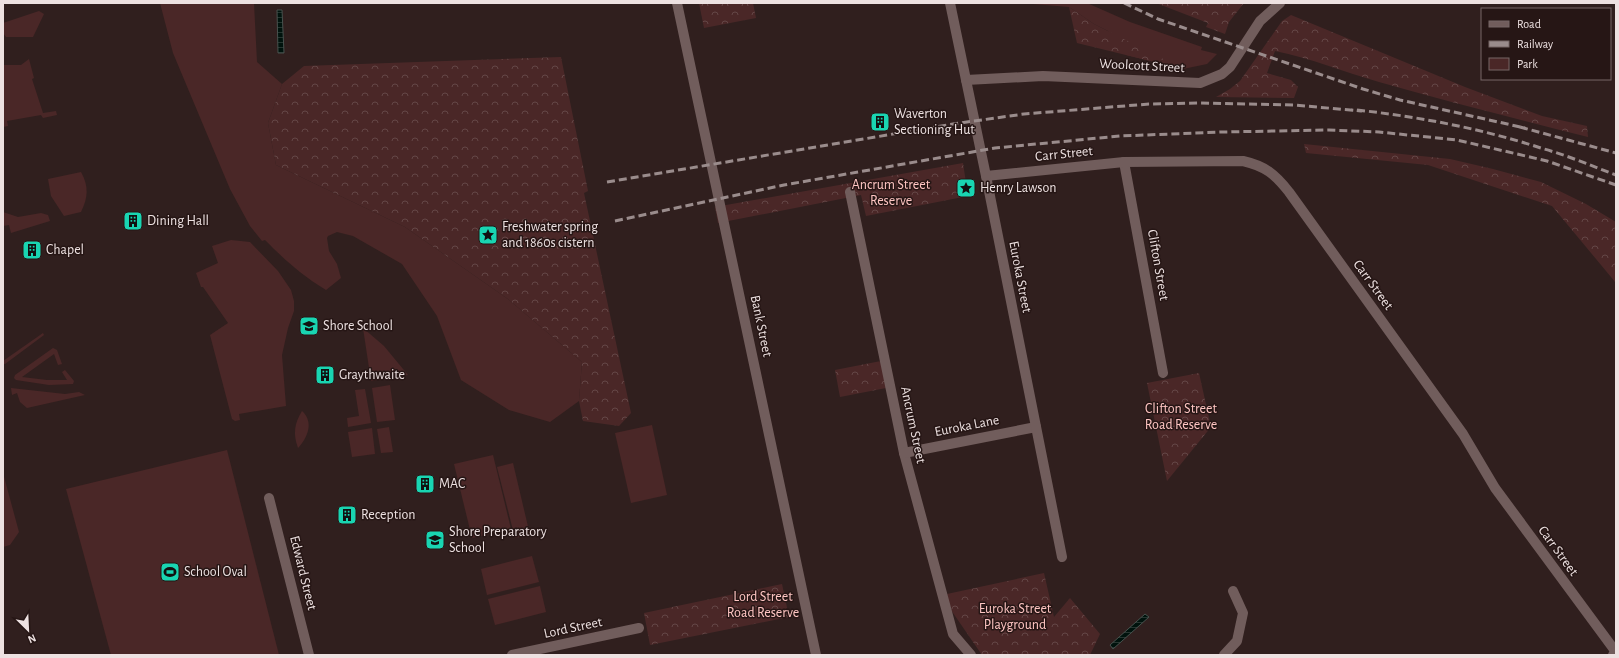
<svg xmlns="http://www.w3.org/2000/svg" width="1619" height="658" font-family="'Alegreya Sans',sans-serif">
<defs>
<pattern id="forest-crowns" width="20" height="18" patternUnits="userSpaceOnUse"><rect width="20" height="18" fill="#4a2727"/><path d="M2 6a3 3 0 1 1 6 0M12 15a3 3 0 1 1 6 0" fill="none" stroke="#644646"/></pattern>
<pattern id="water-rules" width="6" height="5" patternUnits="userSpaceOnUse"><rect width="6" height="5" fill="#00130d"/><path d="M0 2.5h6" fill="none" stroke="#263530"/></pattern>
</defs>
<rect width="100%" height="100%" fill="#301f1e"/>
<g fill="#4a2727">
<path d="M160,3H254L257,62L282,84L268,123L276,165L405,227L508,299L582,362L579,401L550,422L509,410L461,380L437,316L402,264L353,236L337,232L328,236L327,238L329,251L337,264L341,278L326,290C300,274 286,261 265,240L262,241L250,226L230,189L173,53Z"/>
<path d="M1021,3H1087L1130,22L1202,47L1201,50L1217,54L1207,64L1183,69L1126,55L1108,31L1094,24L1069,7Z"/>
<path d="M39,11L44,14L33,37H6L3,33V23Z"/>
<path d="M29,59L34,78L32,79L43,113L56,111L57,115L43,118L41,115L7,121L8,126L3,127V65H21Z"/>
<path d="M81,172C89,186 88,198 81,212L64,216L51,196L48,179Z"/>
<path d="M3,212L18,217L41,213L48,215L50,221L11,233L9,225L3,226Z"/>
<path d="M231,240L250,242L278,271L291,290L294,301V311L288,328L282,355L286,406L239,414L240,420L235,421L232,419L210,335L228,323L203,287H201L196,273L218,263L212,246Z"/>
<path d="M363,328L384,346L408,375L371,381Z"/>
<path d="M43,333L44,335L5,364H3V361Z"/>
<path d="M53,348L57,350L62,364L58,365L54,354L22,377L47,380H67L62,372L65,370L74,381L73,384L49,385L16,380L14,378L15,375Z"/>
<path d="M390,385L395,420L377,422L372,388Z"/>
<path d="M11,388L65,394L79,392L85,395L27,408L20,402L17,393L12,395Z"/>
<path d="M365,389L371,423L348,427L347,418L359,416L355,390Z"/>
<path d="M302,411C314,422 308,437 298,448C293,434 294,424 302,411Z"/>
<path d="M652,425L667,495L631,503L615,433Z"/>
<path d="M389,427L393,452L381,453L377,429Z"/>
<path d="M372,428L375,454L352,457L348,432Z"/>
<path d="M227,450L279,655H111L66,489Z"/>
<path d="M493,455L511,529L472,538L454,464Z"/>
<path d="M513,463L530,535L515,538L497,467Z"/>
<path d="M3,473L19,532L10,545L3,547Z"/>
<path d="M532,556L539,582L487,595L481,569Z"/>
<path d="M540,586L546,612L495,625L488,599Z"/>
</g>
<g fill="url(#forest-crowns)">
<path d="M699,3H753L756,18L704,28Z"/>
<path d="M1156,3H1244L1229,22L1225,34L1206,27L1208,23Z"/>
<path d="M1069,7L1094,24L1183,69L1077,43Z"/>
<path d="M1291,15L1465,87L1542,116L1587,126L1588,137C1518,119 1449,102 1379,82C1344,72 1311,58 1275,51L1267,73L1291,80L1298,87L1294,98L1216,97L1230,89L1240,81L1282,21Z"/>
<path d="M561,57L588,191L584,193L631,413L619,426L583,421L579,401L582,362L508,299L405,227L276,165L268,123L282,84L304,66Z"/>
<path d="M1304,144L1450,159L1493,169L1541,182L1586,204L1616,222V283L1552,206L1428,165L1306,153Z"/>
<path d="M963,163L968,196L866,216L861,195L718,223L715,207Z"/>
<path d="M881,361L886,388L840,397L835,370Z"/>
<path d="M1199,373L1211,427L1167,481L1147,383Z"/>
<path d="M1044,573L1054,617L1070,598L1100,634L1090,655H982L951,610L947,594Z"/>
<path d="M782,584L789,617L650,645L644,613Z"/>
</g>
<g fill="url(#water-rules)" stroke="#47514d">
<path d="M277,10H282L284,53H278Z"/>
<path d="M1145,614L1149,617L1113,649L1110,645Z"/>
</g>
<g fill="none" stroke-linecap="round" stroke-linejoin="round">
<g stroke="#715d5c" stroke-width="10">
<path d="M677,3L816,655"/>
<path d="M966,80L1043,76L1200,83L1222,74L1230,67L1260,21L1280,3"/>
<path d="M1124,162L1163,373"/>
<path d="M850,192L904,453L953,634L971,655"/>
<path d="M904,453L1036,427"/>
<path d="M269,498L309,655"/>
<path d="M1062,557L986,176L1124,162L1243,161C1265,166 1275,174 1289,192L1463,434L1495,488L1616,652"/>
<path d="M512,655L639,628"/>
<path d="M1224,655L1237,641L1243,613L1233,591"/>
</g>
<g stroke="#715d5c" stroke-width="10">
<path d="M950,3L986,176"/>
<path d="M1613,655L1616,652"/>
</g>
<g stroke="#9a8c8c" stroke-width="3" stroke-dasharray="8 4" stroke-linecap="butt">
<path d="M1124,3L1158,19L1363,89L1400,100L1525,128"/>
<path d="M1357,110C1421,117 1483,129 1544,149C1569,156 1592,166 1616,175"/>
<path d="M1520,127L1616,153"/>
<path d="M607,182L953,124L1024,114L1149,104L1198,103L1294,105L1361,111L1351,110"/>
<path d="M615,221L784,185L995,148L1120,136L1222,132L1329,130L1379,132L1457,140L1547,161L1616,185"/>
</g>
</g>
<defs>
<g id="building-square" transform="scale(1)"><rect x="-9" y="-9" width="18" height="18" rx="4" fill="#19d5b2" stroke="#261615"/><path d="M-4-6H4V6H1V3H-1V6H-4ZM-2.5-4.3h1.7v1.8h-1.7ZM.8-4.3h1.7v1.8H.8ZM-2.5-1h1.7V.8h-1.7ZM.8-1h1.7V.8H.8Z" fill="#111"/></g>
<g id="sight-square" transform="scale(1)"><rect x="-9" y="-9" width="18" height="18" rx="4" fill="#19d5b2" stroke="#261615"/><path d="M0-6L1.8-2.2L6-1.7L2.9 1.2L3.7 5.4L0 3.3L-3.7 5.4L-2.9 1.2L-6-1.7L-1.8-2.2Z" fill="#111"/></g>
<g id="school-square" transform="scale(1)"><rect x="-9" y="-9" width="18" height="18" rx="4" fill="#19d5b2" stroke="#261615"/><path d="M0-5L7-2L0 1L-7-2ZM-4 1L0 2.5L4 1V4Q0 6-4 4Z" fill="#111"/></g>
<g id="stadium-square" transform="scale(1)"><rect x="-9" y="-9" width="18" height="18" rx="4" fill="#19d5b2" stroke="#261615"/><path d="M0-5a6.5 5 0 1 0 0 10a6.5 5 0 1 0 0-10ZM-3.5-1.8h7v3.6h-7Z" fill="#111"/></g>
</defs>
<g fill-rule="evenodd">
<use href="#building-square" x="880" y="122"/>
<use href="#sight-square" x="966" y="188"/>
<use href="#building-square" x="133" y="221"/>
<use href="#sight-square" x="488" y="235"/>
<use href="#building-square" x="32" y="250"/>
<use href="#school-square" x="309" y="326"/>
<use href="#building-square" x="325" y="375"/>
<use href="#building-square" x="425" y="484"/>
<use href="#building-square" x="347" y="515"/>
<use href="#school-square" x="435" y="540"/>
<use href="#stadium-square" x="170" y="572"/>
</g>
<g text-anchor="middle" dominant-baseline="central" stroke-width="3" stroke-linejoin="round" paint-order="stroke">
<g font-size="14" fill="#ede1e1" stroke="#261615">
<text transform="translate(1142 66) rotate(3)">Woolcott Street</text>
<text transform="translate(1064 154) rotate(-6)">Carr Street</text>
<text transform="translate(1158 265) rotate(80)">Clifton Street</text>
<text transform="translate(1020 277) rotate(79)">Euroka Street</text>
<text transform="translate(1373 285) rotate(54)">Carr Street</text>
<text transform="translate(761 326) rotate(78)">Bank Street</text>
<text transform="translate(913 425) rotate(78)">Ancrum Street</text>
<text transform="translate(967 426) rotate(-11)">Euroka Lane</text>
<text transform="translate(1558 551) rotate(54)">Carr Street</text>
<text transform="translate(303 573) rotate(76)">Edward Street</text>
<text transform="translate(573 628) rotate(-12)">Lord Street</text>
</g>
<g font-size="14" fill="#ede1e1" stroke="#261615" text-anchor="start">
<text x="894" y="114">Waverton<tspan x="894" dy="16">Sectioning Hut</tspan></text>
<text x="980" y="188">Henry Lawson</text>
<text x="147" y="221">Dining Hall</text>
<text x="502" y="227">Freshwater spring<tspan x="502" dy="16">and 1860s cistern</tspan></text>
<text x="46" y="250">Chapel</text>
<text x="323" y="326">Shore School</text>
<text x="339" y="375">Graythwaite</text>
<text x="439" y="484">MAC</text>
<text x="361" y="515">Reception</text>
<text x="449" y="532">Shore Preparatory<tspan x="449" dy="16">School</tspan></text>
<text x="184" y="572">School Oval</text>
</g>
<g font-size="14" fill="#fec5c2" stroke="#261615">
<text x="891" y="185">Ancrum Street<tspan x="891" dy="16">Reserve</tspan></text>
<text x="1181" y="409">Clifton Street<tspan x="1181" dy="16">Road Reserve</tspan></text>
<text x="763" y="597">Lord Street<tspan x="763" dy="16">Road Reserve</tspan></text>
<text x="1015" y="609">Euroka Street<tspan x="1015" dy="16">Playground</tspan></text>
</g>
</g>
<rect width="1619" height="658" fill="none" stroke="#ede1e1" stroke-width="8"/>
<rect x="1481" y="8" width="130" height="72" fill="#261615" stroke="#766767"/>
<rect x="1489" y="21" width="20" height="6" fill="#715d5c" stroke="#766767"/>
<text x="1517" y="28" font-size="12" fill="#ede1e1">Road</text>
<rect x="1489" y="41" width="20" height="6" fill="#9a8c8c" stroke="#766767"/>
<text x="1517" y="48" font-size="12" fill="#ede1e1">Railway</text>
<rect x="1489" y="58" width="20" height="12" fill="#4a2727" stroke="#766767"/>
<text x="1517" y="68" font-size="12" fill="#ede1e1">Park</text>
<g transform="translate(28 630) rotate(156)" stroke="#261615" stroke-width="3" paint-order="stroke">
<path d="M0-3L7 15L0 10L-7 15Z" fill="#ede1e1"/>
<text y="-6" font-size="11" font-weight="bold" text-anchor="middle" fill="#ede1e1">N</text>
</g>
</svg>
